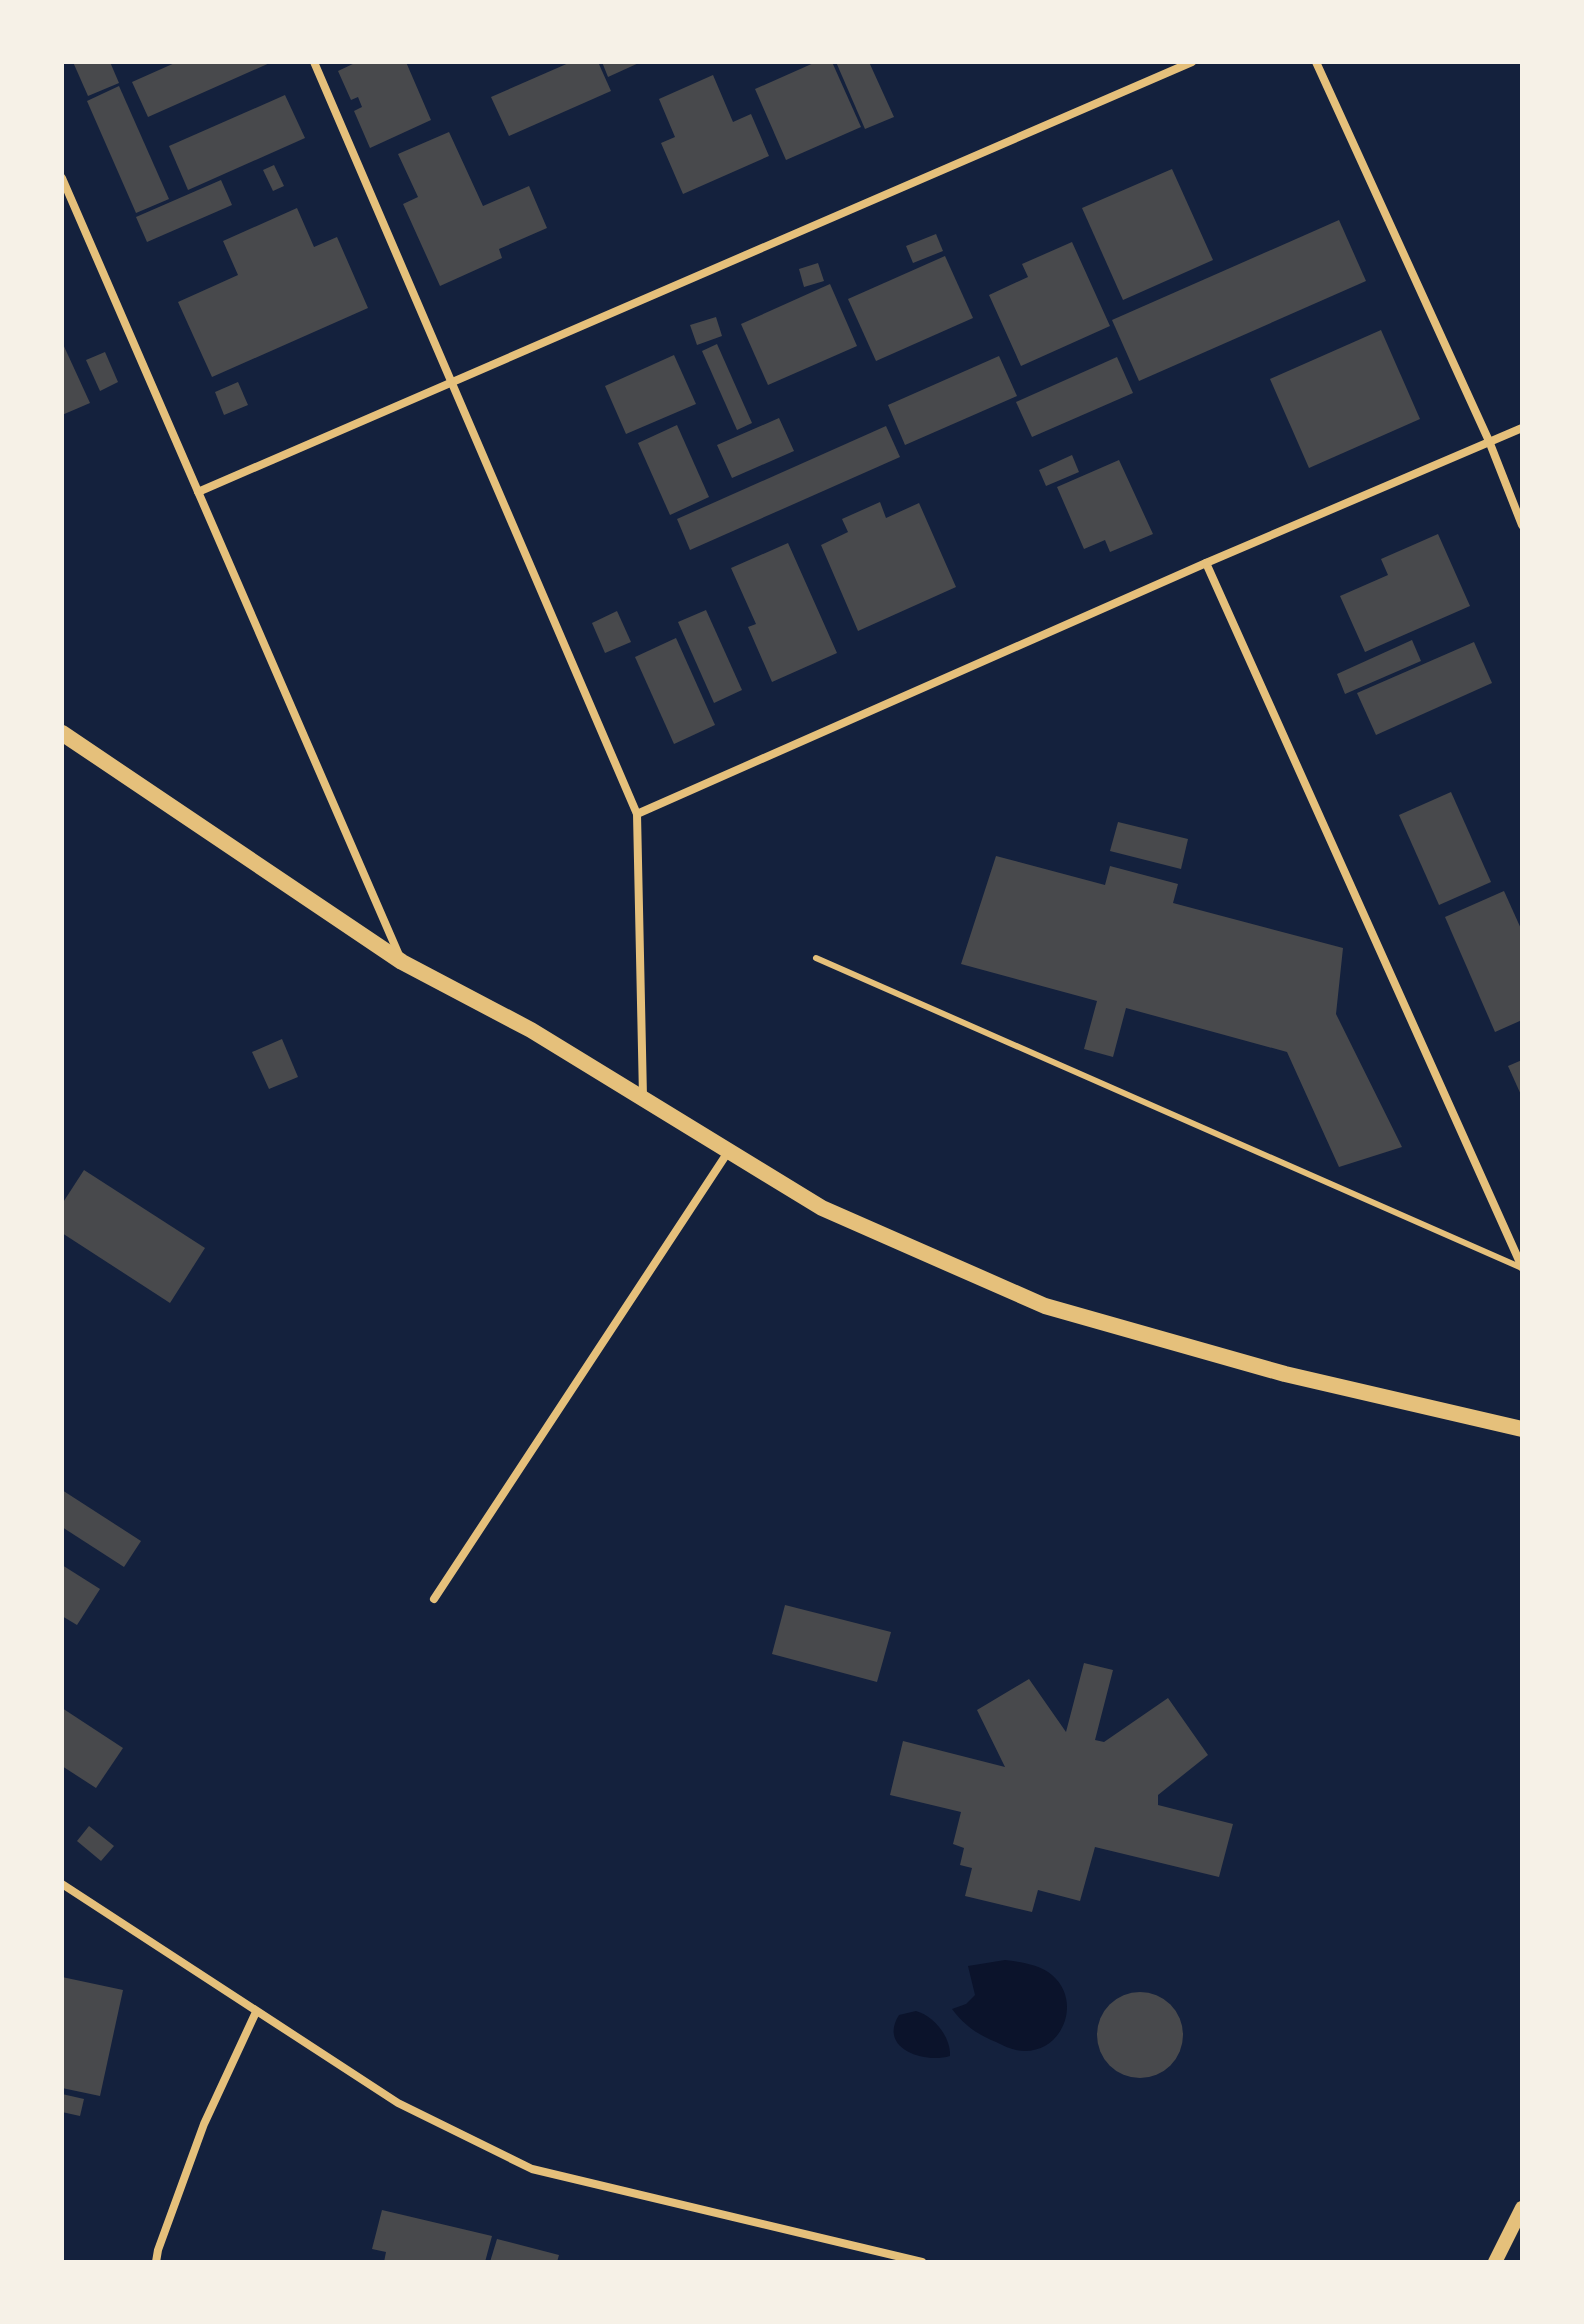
<svg xmlns="http://www.w3.org/2000/svg" width="1584" height="2324" font-family="Roboto,sans-serif">
<rect width="100%" height="100%" fill="#14213d"/>
<g fill="#0b132b">
<path d="M1005,1960C1020,1962 1039,1964 1052,1975C1082,2000 1064,2051 1025,2051C1014,2051 1006,2047 996,2042C977,2034 965,2026 952,2009L966,2004L975,1995L968,1966Z"/>
<path d="M916,2011C934,2016 951,2037 950,2056C923,2064 878,2048 899,2015Z"/>
</g>
<g fill="#48494c">
<path d="M73,62H110L119,83L88,96Z"/>
<path d="M177,62H272L148,117L132,82Z"/>
<path d="M357,62H406L431,120L370,148L354,111L362,107L358,97L351,100L338,71Z"/>
<path d="M571,62H598L611,91L509,136L491,97Z"/>
<path d="M602,62H641L608,77Z"/>
<path d="M816,62H832L861,127L786,160L755,89Z"/>
<path d="M836,62H869L894,117L865,129Z"/>
<path d="M713,75L733,122L751,114L769,156L683,194L661,143L675,137L659,99Z"/>
<path d="M119,86L169,199L136,213L87,101Z"/>
<path d="M285,95L305,138L188,190L169,146Z"/>
<path d="M449,132L483,206L529,186L547,228L499,249L502,258L440,286L403,204L418,197L398,154Z"/>
<path d="M274,165L284,186L273,191L263,170Z"/>
<path d="M1172,169L1213,260L1123,300L1082,208Z"/>
<path d="M221,180L232,205L147,242L136,217Z"/>
<path d="M297,208L314,247L337,237L368,308L212,377L178,302L238,275L223,241Z"/>
<path d="M1339,220L1366,281L1139,381L1112,320Z"/>
<path d="M936,234L943,251L913,263L906,246Z"/>
<path d="M1072,242L1110,326L1021,366L989,295L1028,277L1022,264Z"/>
<path d="M945,256L973,318L876,361L848,299Z"/>
<path d="M818,263L824,281L804,287L799,269Z"/>
<path d="M830,284L857,346L768,385L741,324Z"/>
<path d="M716,317L722,336L697,345L690,325Z"/>
<path d="M1381,330L1420,419L1309,468L1270,379Z"/>
<path d="M62,342L90,403L62,415Z"/>
<path d="M717,344L752,423L737,430L702,351Z"/>
<path d="M105,352L118,382L100,391L86,360Z"/>
<path d="M674,355L696,404L626,434L605,386Z"/>
<path d="M999,356L1017,396L905,445L888,405Z"/>
<path d="M1117,357L1133,393L1032,437L1016,402Z"/>
<path d="M238,382L248,405L224,415L215,392Z"/>
<path d="M779,418L794,451L732,478L717,445Z"/>
<path d="M677,425L709,497L670,515L638,443Z"/>
<path d="M886,426L900,457L690,550L677,519Z"/>
<path d="M1072,455L1079,472L1046,486L1039,470Z"/>
<path d="M1119,460L1153,534L1110,552L1105,540L1084,549L1057,487Z"/>
<path d="M880,502L886,518L919,503L956,587L858,631L821,545L848,532L842,519Z"/>
<path d="M1438,534L1470,606L1365,652L1340,596L1388,575L1381,559Z"/>
<path d="M788,543L837,653L772,682L748,627L756,624L731,568Z"/>
<path d="M706,610L742,690L714,703L678,622Z"/>
<path d="M617,611L631,642L605,653L592,623Z"/>
<path d="M676,638L715,725L674,744L635,657Z"/>
<path d="M1412,640L1421,661L1345,694L1337,674Z"/>
<path d="M1474,642L1492,683L1376,735L1357,693Z"/>
<path d="M1451,792L1491,882L1439,905L1399,815Z"/>
<path d="M1118,822L1188,839L1181,869L1110,851Z"/>
<path d="M996,856L1105,885L1110,866L1178,884L1173,903L1343,948L1336,1014L1402,1147L1339,1167L1287,1052L1126,1008L1113,1057L1084,1049L1097,1001L961,964Z"/>
<path d="M1504,891L1522,931V1020L1495,1032L1445,917Z"/>
<path d="M282,1039L298,1077L269,1089L252,1052Z"/>
<path d="M1522,1060V1097L1508,1066Z"/>
<path d="M84,1170L205,1248L170,1303L62,1233V1204Z"/>
<path d="M62,1490L141,1541L124,1567L62,1527Z"/>
<path d="M62,1565L100,1589L77,1625L62,1616Z"/>
<path d="M785,1605L891,1632L877,1682L772,1654Z"/>
<path d="M1084,1663L1113,1670L1095,1740L1104,1742L1168,1698L1208,1755L1158,1795V1805L1233,1824L1219,1877L1095,1847L1080,1901L1038,1890L1032,1912L965,1896L972,1868L960,1865L964,1848L953,1844L961,1812L890,1795L903,1741L1005,1767L977,1710L1029,1679L1066,1732Z"/>
<path d="M62,1708L123,1748L96,1788L62,1766Z"/>
<path d="M89,1826L114,1846L101,1861L77,1841Z"/>
<path d="M62,1977L123,1990L100,2096L62,2088Z"/>
<circle cx="1140" cy="2035" r="43"/>
<path d="M62,2094L84,2099L80,2116L62,2112Z"/>
<path d="M382,2210L492,2236L485,2262H384L386,2252L372,2249Z"/>
<path d="M497,2239L559,2255L557,2262H490Z"/>
</g>
<g fill="none" stroke-linecap="round" stroke-linejoin="round">
<path stroke="#e5c07b" stroke-width="6" d="M816,958L1522,1268"/>
<g stroke="#e5c07b" stroke-width="8">
<path d="M314,62L637,814L643,1097"/>
<path d="M1316,62L1489,441L1522,525"/>
<path d="M62,178L399,955"/>
<path d="M198,492L1192,62"/>
<path d="M1206,563L1522,1267"/>
<path d="M637,814L1206,563L1522,428"/>
<path d="M434,1599L728,1152"/>
<path d="M62,1884L398,2103L532,2169L922,2262"/>
<path d="M156,2262L158,2250L204,2124L256,2012"/>
</g>
<path stroke="#e5c07b" stroke-width="14" d="M1495,2262L1522,2208"/>
<path stroke="#e5c07b" stroke-width="16" d="M62,733L402,962L531,1030L822,1208L1045,1306L1285,1374L1522,1429"/>
</g>
<rect width="1584" height="2324" fill="none" stroke="#f6f1e7" stroke-width="128"/>
</svg>
